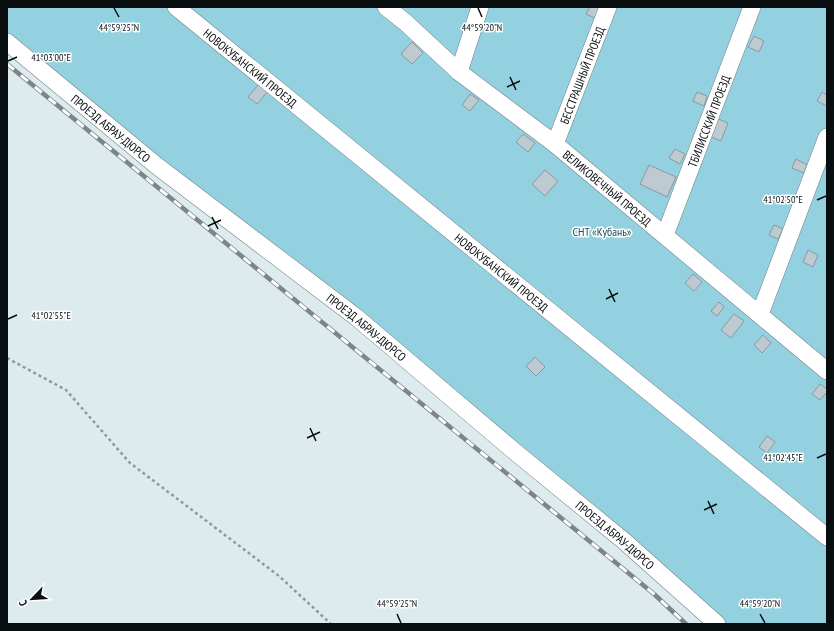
<svg xmlns="http://www.w3.org/2000/svg" width="834" height="631" font-family="'PT Sans Narrow',sans-serif">
<rect width="100%" height="100%" fill="#ddebef"/>
<path fill="#93d1e0" d="M7,7H827V624H717L624,541L7,42Z"/>
<g fill="#becad1" stroke="#8c989f">
<path d="M590,7H600L597,19L586,14Z"/>
<path d="M754,36L764,41L759,52L748,47Z"/>
<path d="M412,42L423,53L412,64L401,54Z"/>
<path d="M259,84L268,91L257,104L248,97Z"/>
<path d="M697,92L707,96L704,106L693,101Z"/>
<path d="M822,92L827,95V106L817,101Z"/>
<path d="M470,94L479,100L470,111L462,105Z"/>
<path d="M716,118L728,123L721,141L709,136Z"/>
<path d="M523,134L535,143L528,152L516,142Z"/>
<path d="M675,149L685,154L680,164L669,158Z"/>
<path d="M796,159L807,165L804,173L792,168Z"/>
<path d="M649,165L676,177L667,197L640,184Z"/>
<path d="M545,170L558,181L545,196L532,184Z"/>
<path d="M774,225L783,229L778,239L769,235Z"/>
<path d="M808,250L818,255L813,267L803,262Z"/>
<path d="M693,274L702,282L694,291L685,283Z"/>
<path d="M719,302L724,307L717,316L711,311Z"/>
<path d="M734,314L744,321L731,338L721,330Z"/>
<path d="M763,335L771,343L762,353L754,345Z"/>
<path d="M535,357L545,367L536,376L526,366Z"/>
<path d="M820,384L827,389V392L820,400L812,394Z"/>
<path d="M767,436L775,442L767,453L759,447Z"/>
</g>
<g fill="none" stroke-linecap="round" stroke-linejoin="round">
<g stroke="#748185" stroke-width="18">
<g id="minor">
<path id="s1" d="M176,7L827,537"/>
<path id="s2" d="M386,7L405,22L459,72L555,144L827,371"/>
<path id="s3" d="M7,42L157,166L356,317L514,451L624,541L717,624"/>
<path d="M459,72L480,7"/>
<path id="s4" d="M555,144L608,7"/>
<path id="s5" d="M665,235L752,7"/>
<path d="M760,314L827,137"/>
</g>
</g>
<path stroke="#8f999d" stroke-width="2.5" stroke-dasharray="3 3" stroke-linecap="butt" d="M7,358L66,390L130,463L279,576L331,624"/>
<use href="#minor" stroke="#fff" stroke-width="17"/>
<g stroke="#7c8589" stroke-width="4.5">
<path id="rail" d="M7,64L654,594L686,624"/>
</g>
<use href="#rail" stroke="#fff" stroke-width="3" stroke-dasharray="9" stroke-linecap="butt"/>
</g>
<path fill="none" stroke="#080d0f" stroke-width="1.5" d="M114,8L119,17M478,8L482,17M8,61L17,57M510,77L516,90M507,87L520,81M817,200L826,196M212,217L218,229M208,226L221,220M609,289L615,302M606,299L618,293M8,319L17,315M310,428L316,441M307,438L320,432M817,458L826,454M708,501L714,514M704,510L717,504M397,614L401,623M760,614L765,623"/>
<g text-anchor="middle" dominant-baseline="central" stroke-width="3" stroke-linejoin="round" paint-order="stroke">
<g font-size="12" fill="#080d0f" stroke="#fff">
<text stroke="none"><textPath href="#s1" startOffset="96">НОВОКУБАНСКИЙ ПРОЕЗД</textPath></text>
<text stroke="none"><textPath href="#s4" startOffset="74">БЕССТРАШНЫЙ ПРОЕЗД</textPath></text>
<text stroke="none"><textPath href="#s5" startOffset="122">ТБИЛИССКИЙ ПРОЕЗД</textPath></text>
<text stroke="none"><textPath href="#s3" startOffset="135">ПРОЕЗД АБРАУ-ДЮРСО</textPath></text>
<text stroke="none"><textPath href="#s2" startOffset="286">ВЕЛИКОВЕЧНЫЙ ПРОЕЗД</textPath></text>
<text stroke="none"><textPath href="#s1" startOffset="420">НОВОКУБАНСКИЙ ПРОЕЗД</textPath></text>
<text stroke="none"><textPath href="#s3" startOffset="459">ПРОЕЗД АБРАУ-ДЮРСО</textPath></text>
<text stroke="none"><textPath href="#s3" startOffset="783">ПРОЕЗД АБРАУ-ДЮРСО</textPath></text>
</g>
<g font-size="12" fill="#154f5c" stroke="#fff">
<text x="602" y="231">СНТ «Кубань»</text>
</g>
</g>
<g font-size="10" text-anchor="middle" fill="#080d0f" stroke="#fff" stroke-width="3" stroke-linejoin="round" paint-order="stroke">
<text x="119" y="31">44°59'25"N</text>
<text x="482" y="31">44°59'20"N</text>
<text x="51" y="61">41°03'00"E</text>
<text x="783" y="203">41°02'50"E</text>
<text x="51" y="319">41°02'55"E</text>
<text x="783" y="461">41°02'45"E</text>
<text x="397" y="607">44°59'25"N</text>
<text x="760" y="607">44°59'20"N</text>
</g>
<rect width="834" height="631" fill="none" stroke="#080d0f" stroke-width="16"/>
<g transform="translate(32 599) rotate(245)" stroke="#ffffff" stroke-width="3" paint-order="stroke">
<path d="M0-3L7 15L0 10L-7 15Z" fill="#080d0f"/>
<text y="-6" font-size="11" font-weight="bold" text-anchor="middle" fill="#080d0f">С</text>
</g>
</svg>
